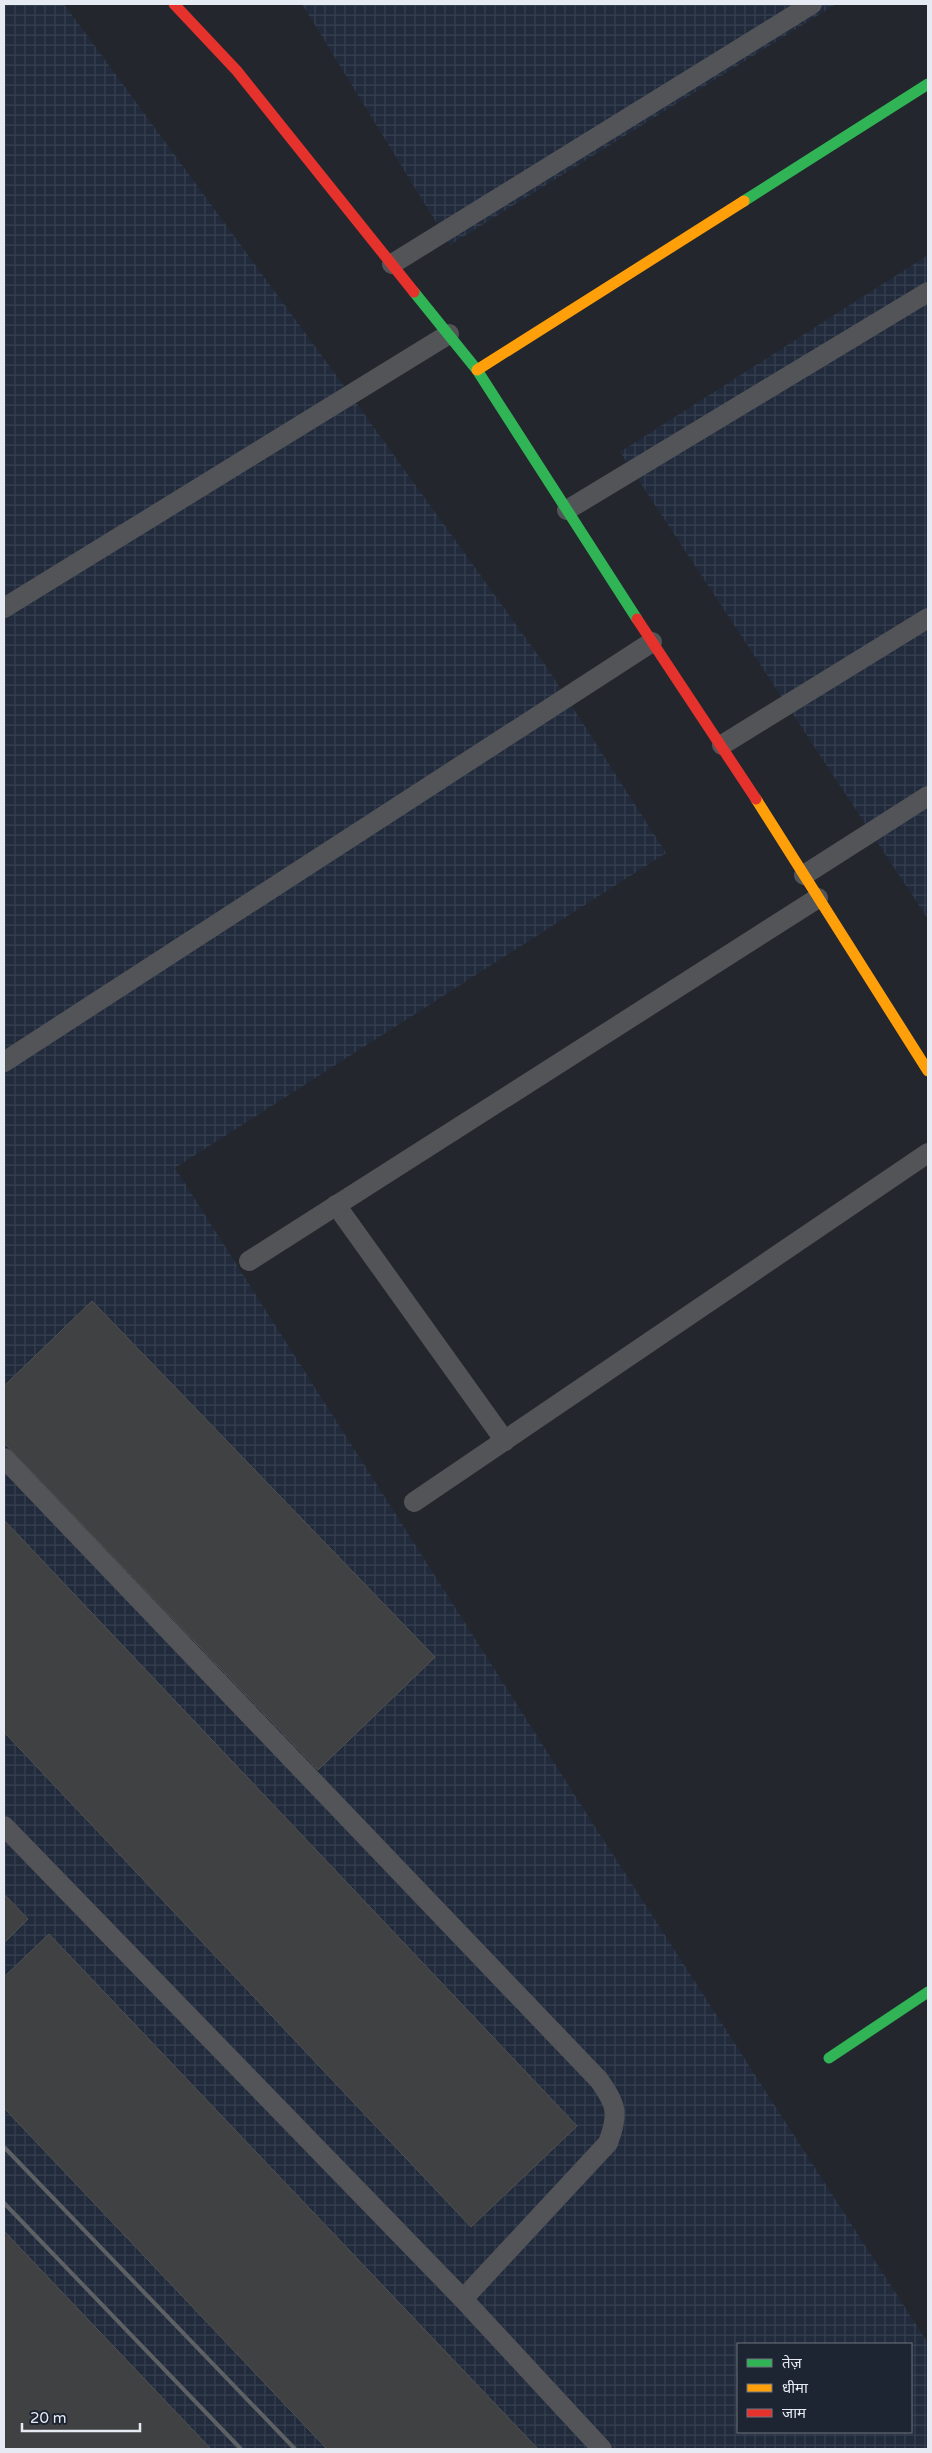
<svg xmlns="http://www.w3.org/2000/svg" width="932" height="2453" font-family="'Varela Round','Noto Sans Devanagari',sans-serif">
<defs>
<pattern id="industrial-grid" width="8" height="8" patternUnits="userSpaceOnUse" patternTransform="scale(1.25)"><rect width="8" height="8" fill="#222b3c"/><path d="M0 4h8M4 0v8" fill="none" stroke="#37404f"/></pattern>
</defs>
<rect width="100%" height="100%" fill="#23262d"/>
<g fill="url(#industrial-grid)" fill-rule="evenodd">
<path d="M4,4H64L344,386L548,669L666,853L175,1168L581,1805L928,2343V2449H4ZM738,2344H911V2432H738Z"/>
<path d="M302,4H836L450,245Z"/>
<path d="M928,255V919L620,452Z"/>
</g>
<g fill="#404143" stroke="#515151">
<path d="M92,1301L435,1657L318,1770L4,1443V1386Z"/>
<path d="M4,1520L577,2126L471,2227L4,1732Z"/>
<path d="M4,1894L28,1919L4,1943Z"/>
<path d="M49,1934L538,2449H327L4,2108V1977Z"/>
<path d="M4,2231L211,2449H4Z"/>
</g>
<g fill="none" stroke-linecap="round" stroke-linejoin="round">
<g stroke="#535458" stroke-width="20">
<path d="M392,264L812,4"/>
<path d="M567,510L928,292"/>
<path d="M4,608L449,334"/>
<path d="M722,745L928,618"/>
<path d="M804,875L928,796"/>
<path d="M4,1062L652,642"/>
<path d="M336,1205L505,1441"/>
<path d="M249,1261L818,898"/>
<path d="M4,1458L599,2080C617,2105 619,2114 608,2143L463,2299"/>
<path d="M414,1502L928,1153"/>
<path d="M4,1826L463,2299L602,2449"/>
</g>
<g stroke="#30b455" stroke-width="11">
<path d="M744,201L928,84"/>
<path d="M414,292L477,370L637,619"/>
<path d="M829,2058L928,1992"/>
</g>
<g stroke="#ff9f0a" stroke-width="11">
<path d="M477,370L744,201"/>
<path d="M756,799L928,1071"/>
</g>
<g stroke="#e5322d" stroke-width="11">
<path d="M174,4L237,71L414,292"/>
<path d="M637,619L756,799"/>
</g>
<g stroke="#5e6164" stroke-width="4">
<path d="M4,2147L295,2449"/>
<path d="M4,2203L241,2449"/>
</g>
</g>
<rect width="932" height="2453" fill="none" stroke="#e5eaf3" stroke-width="10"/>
<rect x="737" y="2343" width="175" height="90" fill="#1e2532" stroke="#6e747f"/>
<rect x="747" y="2359" width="25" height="8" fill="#30b455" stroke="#6e747f"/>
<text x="782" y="2368" font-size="15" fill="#e5eaf3">तेज़</text>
<rect x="747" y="2384" width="25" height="8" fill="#ff9f0a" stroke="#6e747f"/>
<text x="782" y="2393" font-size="15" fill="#e5eaf3">धीमा</text>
<rect x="747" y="2409" width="25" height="8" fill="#e5322d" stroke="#6e747f"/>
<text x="782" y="2418" font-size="15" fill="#e5eaf3">जाम</text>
<path d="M22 2423v8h118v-8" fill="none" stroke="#e5eaf3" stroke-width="2.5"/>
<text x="30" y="2423" font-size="15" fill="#e5eaf3" stroke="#1e2532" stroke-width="4" paint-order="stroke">20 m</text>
</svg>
